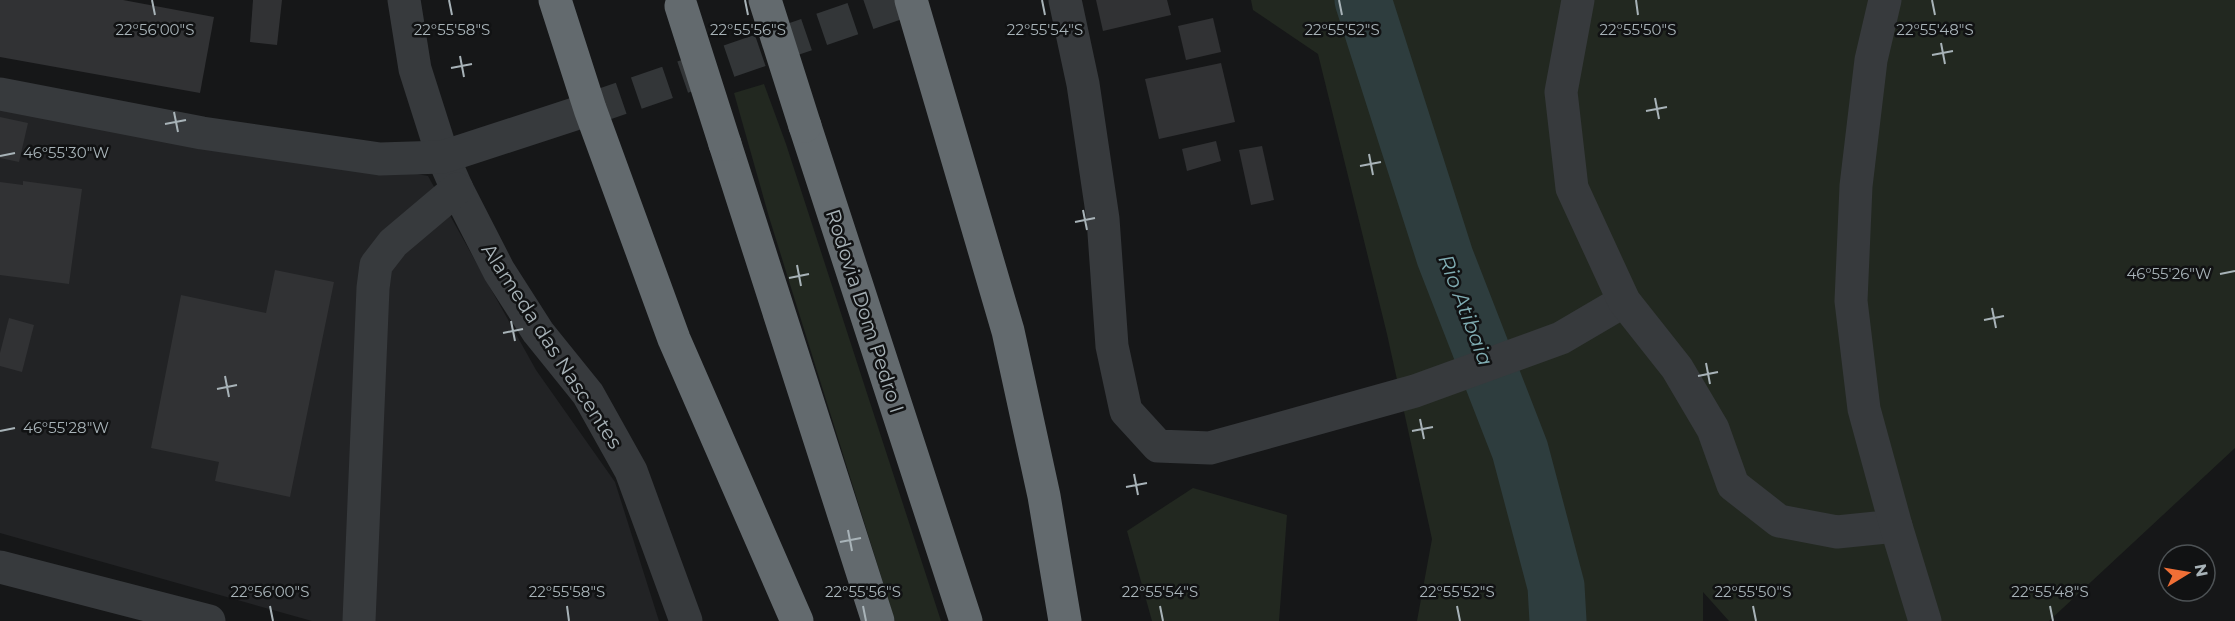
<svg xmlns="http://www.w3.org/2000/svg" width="2235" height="621" font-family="Montserrat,sans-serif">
<rect width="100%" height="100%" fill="#161718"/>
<path fill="#222325" d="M0,97L428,176L536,370L615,482L659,621H312L0,533Z"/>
<g fill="#222820">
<path d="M1251,0H2235V448L2049,621H1729L1703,592V621H1417L1432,539L1387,334L1318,54L1253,10Z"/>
<path d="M764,84L786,144L941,621H895L769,217L734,93Z"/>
<path d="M1193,488L1287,515L1279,621H1152L1127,531Z"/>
</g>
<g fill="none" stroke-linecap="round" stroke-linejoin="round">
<path stroke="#2e3d3e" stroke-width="57" d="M1363,0L1445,257L1520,450L1556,586L1558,621"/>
</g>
<g fill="#313234">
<path d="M0,0H123L214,17L200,93L0,57Z"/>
<path d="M253,0H282L277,45L250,42Z"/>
<path d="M1096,0H1167L1171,15L1103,31Z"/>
<path d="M1213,18L1221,52L1186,60L1178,26Z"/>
<path d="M1221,63L1235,122L1159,139L1145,79Z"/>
<path d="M0,117L28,123L19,162L0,158Z"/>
<path d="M1216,141L1221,161L1187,171L1182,149Z"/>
<path d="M1262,146L1274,200L1251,205L1239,150Z"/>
<path d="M23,181L82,189L69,284L0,275V182L23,185Z"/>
<path d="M275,270L334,282L290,497L215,481L219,462L151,448L181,295L266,313Z"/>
<path d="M9,318L34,325L22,372L0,366V353Z"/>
</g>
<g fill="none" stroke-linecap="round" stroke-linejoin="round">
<path stroke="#333638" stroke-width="33" stroke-dasharray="33 16" stroke-linecap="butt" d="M590,109L907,0"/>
<g stroke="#373a3d" stroke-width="33">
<path d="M404,0L415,69L443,157L457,189L499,271L538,332L588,394L631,471L686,621"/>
<path d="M1065,0L1083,84L1103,219L1112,346L1126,411L1158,446L1210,448L1415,391L1561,338L1624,301"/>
<path d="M1578,0L1561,92L1572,188L1624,301L1677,368L1713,429L1733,485L1779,521L1837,532L1896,526"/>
<path d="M1885,0L1871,60L1856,186L1851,301L1864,409L1896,526L1925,621"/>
<path d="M0,94L202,133L380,159L443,157L590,109"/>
<path d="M0,567L209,621"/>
<path d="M359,621L373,288L376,265L393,243L457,189"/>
</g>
<g stroke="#636a6e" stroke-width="33">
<path d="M555,0L590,109L674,339L797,621"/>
<path d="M911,0L1008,331L1044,496L1065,621"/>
<path d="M805,126L966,621"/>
<path d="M725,144L878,621"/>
</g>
<g stroke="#636a6e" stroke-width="33">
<path d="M765,0L805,126"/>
<path d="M681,6L725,144"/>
</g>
</g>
<path fill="none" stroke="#a8b3b8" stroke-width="2" d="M152,0L155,15M449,0L452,15M745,0L748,15M1042,0L1045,15M1339,0L1342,15M1636,0L1638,15M1932,0L1935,15M1941,43L1945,64M1932,55L1953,51M460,56L464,77M451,68L472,64M1655,98L1659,119M1646,111L1667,107M174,112L178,132M165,124L186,120M1369,154L1373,175M0,156L15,153M1360,166L1381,162M1083,210L1087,230M1075,222L1095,218M797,265L801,286M2220,274L2235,271M789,278L809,274M1992,308L1996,328M1984,320L2004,316M511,321L515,341M503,333L523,329M1706,363L1710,384M225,376L229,397M1698,376L1718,372M217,389L237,385M1420,419L1424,439M0,431L15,428M1412,431L1433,427M1134,474L1138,495M1126,487L1147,483M848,530L852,551M840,542L861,538M270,606L273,621M567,606L569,621M863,606L866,621M1160,606L1163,621M1457,606L1460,621M1753,606L1756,621M2050,606L2053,621"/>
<g text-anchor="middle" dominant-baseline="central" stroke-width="5" stroke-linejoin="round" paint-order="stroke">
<g font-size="20" fill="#a8b3b8" stroke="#111213">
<text transform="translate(865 311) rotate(72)">Rodovia Dom Pedro I</text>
<text transform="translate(552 346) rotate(57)">Alameda das Nascentes</text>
</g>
<g font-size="21" font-style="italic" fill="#80adb3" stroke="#111213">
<text transform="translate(1466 310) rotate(69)">Rio Atibaia</text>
</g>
</g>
<g font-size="15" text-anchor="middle" fill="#a8b3b8" stroke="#111213" stroke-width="5" stroke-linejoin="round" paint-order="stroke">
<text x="155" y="35">22°56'00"S</text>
<text x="452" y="35">22°55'58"S</text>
<text x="748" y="35">22°55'56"S</text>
<text x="1045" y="35">22°55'54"S</text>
<text x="1342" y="35">22°55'52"S</text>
<text x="1638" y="35">22°55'50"S</text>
<text x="1935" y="35">22°55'48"S</text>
<text x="66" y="158">46°55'30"W</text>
<text x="2169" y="279">46°55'26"W</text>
<text x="66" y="433">46°55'28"W</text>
<text x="270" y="597">22°56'00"S</text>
<text x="567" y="597">22°55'58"S</text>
<text x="863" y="597">22°55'56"S</text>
<text x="1160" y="597">22°55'54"S</text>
<text x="1457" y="597">22°55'52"S</text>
<text x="1753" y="597">22°55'50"S</text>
<text x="2050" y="597">22°55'48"S</text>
</g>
<g transform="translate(2187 573) rotate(79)"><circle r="28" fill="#111213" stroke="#4d5255" stroke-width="1.5"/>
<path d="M0-4.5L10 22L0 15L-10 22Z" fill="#f06f36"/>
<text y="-9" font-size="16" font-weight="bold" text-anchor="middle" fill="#a8b3b8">N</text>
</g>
</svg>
